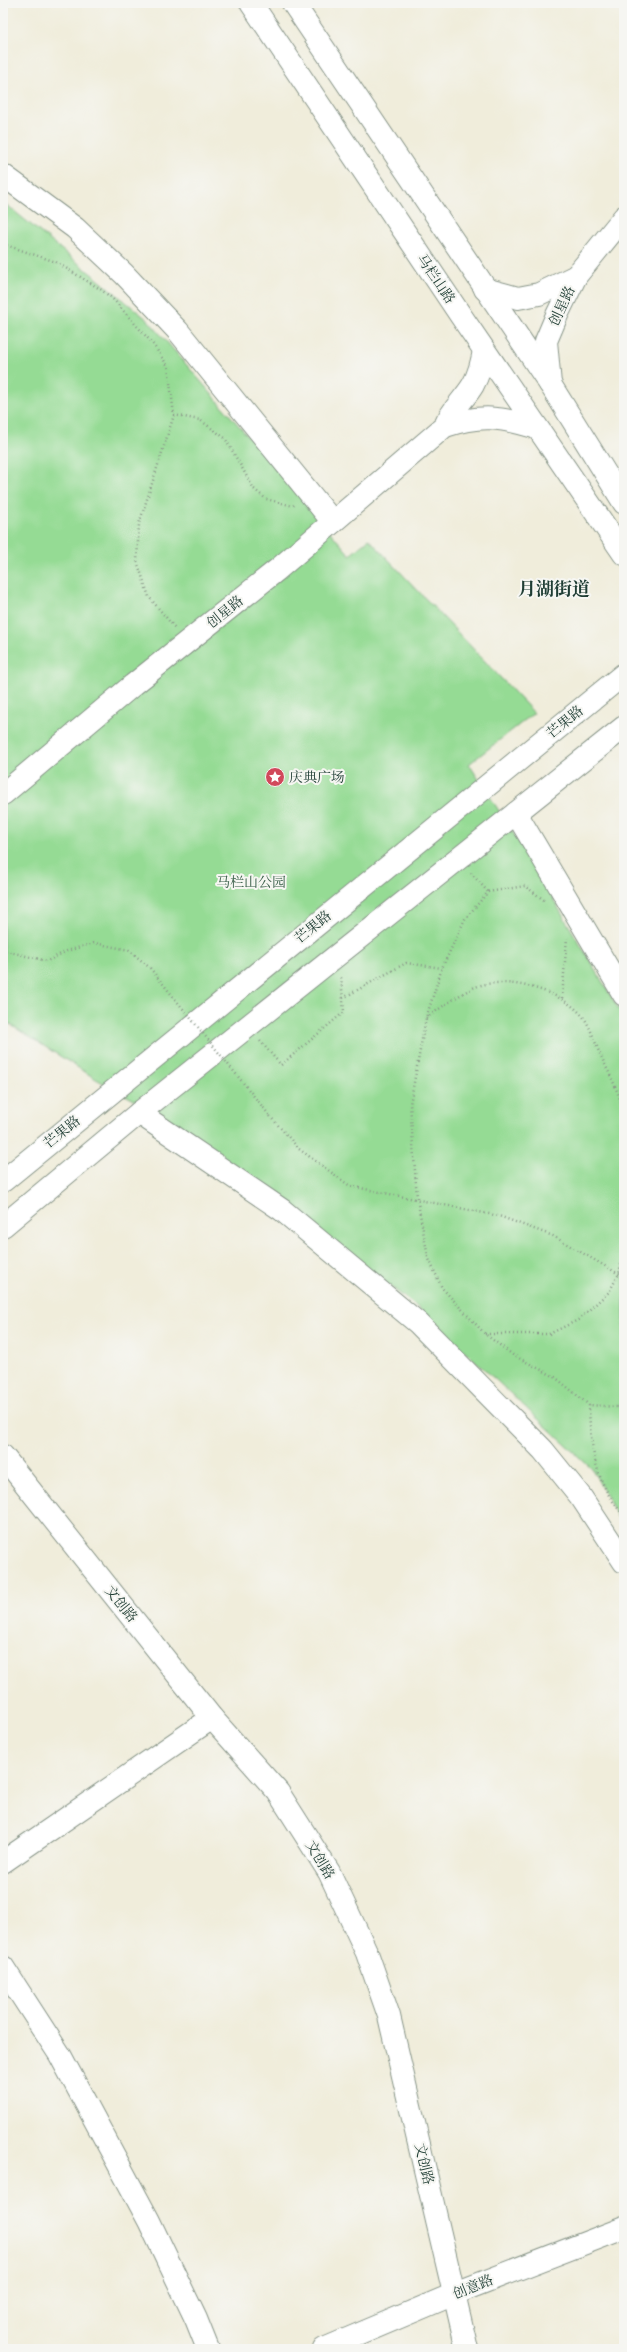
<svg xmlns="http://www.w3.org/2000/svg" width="627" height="2352" font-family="Alegreya,'Noto Serif SC',serif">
<rect width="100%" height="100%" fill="#f6f6f2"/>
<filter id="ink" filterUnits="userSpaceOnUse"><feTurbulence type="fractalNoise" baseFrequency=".025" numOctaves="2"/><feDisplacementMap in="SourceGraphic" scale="8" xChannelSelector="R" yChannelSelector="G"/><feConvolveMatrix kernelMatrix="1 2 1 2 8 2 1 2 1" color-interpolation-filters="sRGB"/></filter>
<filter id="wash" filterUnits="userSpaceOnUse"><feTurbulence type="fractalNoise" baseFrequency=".012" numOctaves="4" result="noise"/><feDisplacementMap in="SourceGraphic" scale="16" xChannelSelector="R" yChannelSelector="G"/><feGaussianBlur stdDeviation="0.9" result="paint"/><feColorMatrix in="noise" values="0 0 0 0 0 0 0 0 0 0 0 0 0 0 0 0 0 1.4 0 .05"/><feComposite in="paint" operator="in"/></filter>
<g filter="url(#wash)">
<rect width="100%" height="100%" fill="#f0eddb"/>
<path fill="#95db94" stroke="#5a8c64" d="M3,202L148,320L350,555L369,539L534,713L469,764L519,842L624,1018V1529L592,1469L416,1306L176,1123L96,1079L3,1020Z"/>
</g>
<g filter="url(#ink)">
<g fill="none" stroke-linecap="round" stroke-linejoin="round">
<g stroke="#889588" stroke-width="24">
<g id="minor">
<path d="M3,175L75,228L124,274L178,331L333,522"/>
<path d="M485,289L518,298L539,294L576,276"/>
<path d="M550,384L546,341L557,315L576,276L624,217"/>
<path d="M445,426C451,410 464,400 473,385C479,374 482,363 484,350"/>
<path d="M3,794L133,685L277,570L445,426C481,414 501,417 537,428"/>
<path d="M516,813L624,995"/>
<path d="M139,1113L282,1210L418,1323L543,1450L581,1497L624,1562"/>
<path d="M3,1456L212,1718L278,1792L329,1872L367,1953L389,2016L467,2349"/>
<path d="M3,1862L212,1718"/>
<path d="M3,1967L60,2055L149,2221L196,2319L208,2349"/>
<path d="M324,2349L466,2289L624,2228"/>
</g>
</g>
<g stroke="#889588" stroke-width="24">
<g id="major">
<path d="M251,3L461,316L624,554"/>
<path d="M293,3L550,384L624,503"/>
<path d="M3,1181L624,674"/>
<path d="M3,1226L139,1113L624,727"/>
</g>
</g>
<g stroke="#889588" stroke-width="2.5" stroke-dasharray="1 3" stroke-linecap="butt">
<path d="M3,244L56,262L100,289L112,298L152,343L168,366L174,415L139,524L137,561L149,597L175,628"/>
<path d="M174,415L200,420L225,438L254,489L266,499L293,506L294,505"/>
<path d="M471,873L488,892"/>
<path d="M544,900L525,886L488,892L465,919L442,968L426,1018L410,1104L417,1198L428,1257L442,1288L485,1334L513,1355L555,1377L589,1405"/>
<path d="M3,948L6,951L47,961L67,951L94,943L129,950L150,968"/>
<path d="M343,998L406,963L442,968"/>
<path d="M562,998L567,938"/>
<path d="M426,1018C442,1007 458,995 475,987C507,975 564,991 584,1018C591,1028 595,1043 600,1054C609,1073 621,1095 624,1117"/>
<path d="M260,1041L281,1065L344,1012L341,977"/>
<path d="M270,1116L299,1149L350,1186L499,1216L553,1236L624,1277"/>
<path d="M485,1334H549L578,1320L609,1292L619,1274L624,1249"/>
<path d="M624,1410L617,1407L589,1405C590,1445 595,1485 624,1515"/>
</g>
<use href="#minor" stroke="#fff" stroke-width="22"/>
<use href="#major" stroke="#fff" stroke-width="22"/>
<path stroke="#889588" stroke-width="2.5" stroke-dasharray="1 3" stroke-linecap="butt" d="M150,968L270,1116"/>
</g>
</g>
<defs>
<g id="sight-disc" transform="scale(1)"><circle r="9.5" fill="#d1495b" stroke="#f6f6f2"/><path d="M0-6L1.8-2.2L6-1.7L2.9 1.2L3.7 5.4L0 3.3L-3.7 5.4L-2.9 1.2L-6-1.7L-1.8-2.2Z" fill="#fff"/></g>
</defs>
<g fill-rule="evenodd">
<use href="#sight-disc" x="275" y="777"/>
</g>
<g text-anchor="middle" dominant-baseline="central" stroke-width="4" stroke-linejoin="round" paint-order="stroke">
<g font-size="14" fill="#1f3d34" stroke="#f6f6f2">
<text transform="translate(436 279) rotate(56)">马栏山路</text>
<text transform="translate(562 306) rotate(-65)">创星路</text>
<text transform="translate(225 612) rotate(-39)">创星路</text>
<text transform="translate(565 722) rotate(-39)">芒果路</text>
<text transform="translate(313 927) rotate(-39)">芒果路</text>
<text transform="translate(62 1132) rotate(-39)">芒果路</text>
<text transform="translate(121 1604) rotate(51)">文创路</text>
<text transform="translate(320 1860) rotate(59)">文创路</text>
<text transform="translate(424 2164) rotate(77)">文创路</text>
<text transform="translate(473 2287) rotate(-22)">创意路</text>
</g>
<g font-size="14" fill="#1f3d34" stroke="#f6f6f2" text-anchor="start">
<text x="289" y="777">庆典广场</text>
</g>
<g font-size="14" fill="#375d47" stroke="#f6f6f2">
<text x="251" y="882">马栏山公园</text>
</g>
<g font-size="18" font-weight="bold" fill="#1f3d34" stroke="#f6f6f2">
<text x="554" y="589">月湖街道</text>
</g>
</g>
<rect width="627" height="2352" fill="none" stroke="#f6f6f2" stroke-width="16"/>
</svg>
